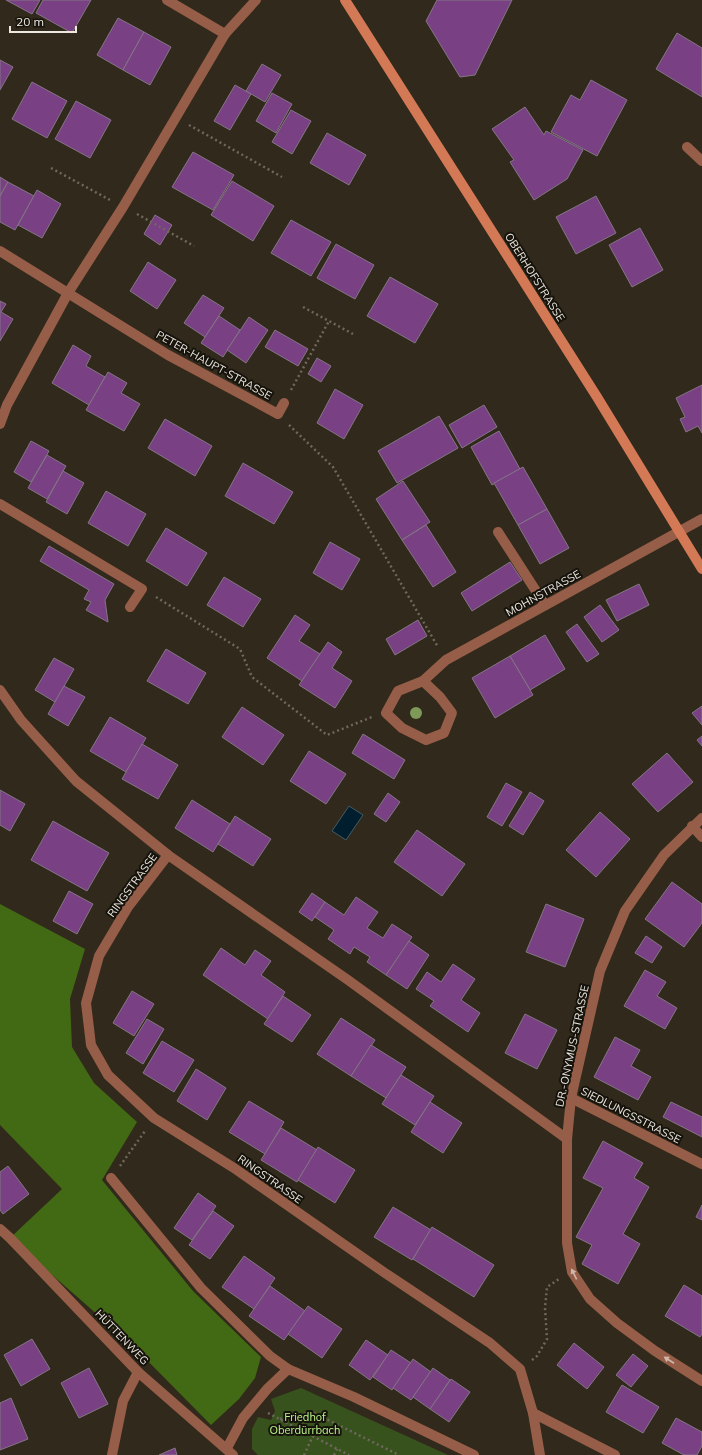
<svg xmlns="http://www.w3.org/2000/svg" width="702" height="1455" font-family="Mulish,sans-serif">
<rect width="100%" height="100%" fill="#31291b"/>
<path fill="#38521e" d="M301,1388L448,1455H258L252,1449V1429L258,1417L271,1420L275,1411L271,1399Z"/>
<path fill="#426913" d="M0,904L85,949L70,999L72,1047L94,1083L137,1122L102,1180L193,1291L261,1357L255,1378L239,1399L211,1425L131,1344L10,1238L62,1189L0,1125Z"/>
<path fill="#001e2d" stroke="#475b63" d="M349,806L363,815L346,840L332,831Z"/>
<g fill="#794183" stroke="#837685">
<path d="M6,0H40L32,14Z"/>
<path d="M43,0H91L72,33L36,13Z"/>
<path d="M437,0H512L475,75L460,77L426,21Z"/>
<path d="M118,18L144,32L123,70L97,55Z"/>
<path d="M144,32L171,47L150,85L123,70Z"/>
<path d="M677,33L702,48V97L656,69Z"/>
<path d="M0,60L13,67L0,90Z"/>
<path d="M262,64L281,75L265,102L246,91Z"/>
<path d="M591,80L627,100L597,156L551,132L571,95L580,100Z"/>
<path d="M32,82L67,101L47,138L12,119Z"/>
<path d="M235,85L251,94L230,130L214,121Z"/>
<path d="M272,93L292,104L276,133L256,121Z"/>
<path d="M76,101L111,120L90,158L55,139Z"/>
<path d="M525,107L544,135L546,131L583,150L567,179L534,200L510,162L514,160L492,129Z"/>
<path d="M291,110L311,121L292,154L272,142Z"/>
<path d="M327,133L366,155L349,185L310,163Z"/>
<path d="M193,152L234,175L213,210L172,187Z"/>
<path d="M0,177L8,182L0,196Z"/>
<path d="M232,181L274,206L253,241L211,215Z"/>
<path d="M8,182L34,196L15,230L0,222V196Z"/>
<path d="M37,190L61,204L42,238L18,225Z"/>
<path d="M596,196L616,233L576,254L556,217Z"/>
<path d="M155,215L172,225L160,245L144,234Z"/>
<path d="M291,220L331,242L311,276L271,253Z"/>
<path d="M640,228L663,270L632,287L609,245Z"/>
<path d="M336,244L374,265L355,299L317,278Z"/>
<path d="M148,262L176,280L157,309L130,291Z"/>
<path d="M390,277L438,304L415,343L367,316Z"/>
<path d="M203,295L224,308L205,337L184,323Z"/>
<path d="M0,301L6,304L1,312L13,319L0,341Z"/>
<path d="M219,316L240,330L223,357L201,343Z"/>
<path d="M249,317L268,330L246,363L227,350Z"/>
<path d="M275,330L308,349L298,366L265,347Z"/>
<path d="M73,345L91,356L86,366L105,377L89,405L52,383Z"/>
<path d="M317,358L331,366L321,382L308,374Z"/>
<path d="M108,372L127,383L121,393L140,404L124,431L86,410Z"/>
<path d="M702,385V433L698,426L686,432L680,419L685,417L676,398Z"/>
<path d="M335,389L363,405L344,439L317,423Z"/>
<path d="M484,405L497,427L462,448L449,425Z"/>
<path d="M439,416L458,448L397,483L378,451Z"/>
<path d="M165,419L212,446L195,476L148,448Z"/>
<path d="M499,431L520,469L492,485L471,447Z"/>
<path d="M31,441L49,451L31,482L14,472Z"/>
<path d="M47,455L66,466L47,499L28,488Z"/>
<path d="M243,463L293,492L274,524L225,496Z"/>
<path d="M523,467L547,509L518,525L494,483Z"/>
<path d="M63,471L84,483L67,514L46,502Z"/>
<path d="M403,481L430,522L402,540L376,499Z"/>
<path d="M106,491L146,514L128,546L88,523Z"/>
<path d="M547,509L569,548L540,564L518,525Z"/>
<path d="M426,525L456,572L433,587L402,540Z"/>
<path d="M166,528L207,553L187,586L146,561Z"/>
<path d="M330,542L360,559L342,590L313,573Z"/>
<path d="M49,546L114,584L105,600L108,622L86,610L91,602L84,599L89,590L40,561Z"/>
<path d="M510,562L522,580L472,611L461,593Z"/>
<path d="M224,577L261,599L243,627L207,605Z"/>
<path d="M639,584L649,605L617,621L606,600Z"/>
<path d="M600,605L619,630L602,642L584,617Z"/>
<path d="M295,615L310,625L299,641L320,654L302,681L267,658Z"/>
<path d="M418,620L427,636L395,655L386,639Z"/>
<path d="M577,624L599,654L587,662L566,632Z"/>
<path d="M545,635L565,669L530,690L510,656Z"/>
<path d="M328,642L342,652L332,668L352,681L335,708L299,685Z"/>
<path d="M166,649L206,673L188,704L147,681Z"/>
<path d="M510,656L533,695L495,718L472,678Z"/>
<path d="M54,658L74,669L55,702L35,690Z"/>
<path d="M64,686L85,697L68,726L48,714Z"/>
<path d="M702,706V725L692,713Z"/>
<path d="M242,707L284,735L263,765L222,737Z"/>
<path d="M110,717L146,738L126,772L90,751Z"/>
<path d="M363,734L405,760L394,779L352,753Z"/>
<path d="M702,736V746L697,740Z"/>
<path d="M142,744L178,765L158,799L122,779Z"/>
<path d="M309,751L346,774L326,804L290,781Z"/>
<path d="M667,753L693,782L658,812L632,784Z"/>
<path d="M506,783L522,792L502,826L487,817Z"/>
<path d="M0,790L25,804L10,831L0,825Z"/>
<path d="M530,792L544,801L523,835L509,826Z"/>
<path d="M388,793L400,802L386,822L374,814Z"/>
<path d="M192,800L230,824L213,852L175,828Z"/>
<path d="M600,812L630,839L596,877L566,850Z"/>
<path d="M235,816L271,839L253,866L218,844Z"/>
<path d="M53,821L109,853L87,891L31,860Z"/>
<path d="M417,830L465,864L442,896L394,862Z"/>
<path d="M672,882L702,904V923L684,947L645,919Z"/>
<path d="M69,891L93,904L77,934L53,921Z"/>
<path d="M312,893L325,902L312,921L299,912Z"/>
<path d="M356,897L378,912L367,928L383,938L392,924L412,937L386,975L367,962L370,957L354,947L350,954L328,939L334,930L315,917L325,902L344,915Z"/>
<path d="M546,904L584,919L565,967L526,952Z"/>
<path d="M646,936L662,947L652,963L635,953Z"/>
<path d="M409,941L429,955L407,989L386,975Z"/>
<path d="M221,948L245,965L255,950L271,961L261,975L285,992L268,1019L203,975Z"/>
<path d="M453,964L475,979L461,1000L480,1013L468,1032L430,1006L434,1001L416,989L427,972L441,982Z"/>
<path d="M645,970L666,982L657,996L677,1008L665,1029L624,1006Z"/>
<path d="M132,991L154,1004L134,1036L113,1023Z"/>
<path d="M283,996L311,1015L292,1042L264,1024Z"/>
<path d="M525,1014L557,1030L537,1069L505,1053Z"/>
<path d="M341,1018L375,1040L351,1076L317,1054Z"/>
<path d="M147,1019L164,1029L143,1064L126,1053Z"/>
<path d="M615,1037L640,1050L631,1066L651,1077L638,1100L594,1077Z"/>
<path d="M162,1041L194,1060L174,1092L143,1073Z"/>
<path d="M371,1045L406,1067L386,1098L351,1076Z"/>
<path d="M196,1069L226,1088L207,1120L177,1101Z"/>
<path d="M401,1075L434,1096L415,1125L382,1104Z"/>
<path d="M249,1101L284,1122L265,1154L229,1132Z"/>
<path d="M430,1102L462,1123L443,1153L411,1132Z"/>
<path d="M671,1102L702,1117V1137L663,1117Z"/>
<path d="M281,1128L317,1150L297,1182L261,1160Z"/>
<path d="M603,1141L643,1163L634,1178L649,1187L623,1234L640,1244L618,1284L582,1264L592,1245L576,1237L603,1188L583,1178Z"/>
<path d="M318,1147L355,1170L335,1203L298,1180Z"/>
<path d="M8,1166L29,1194L3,1214L0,1210V1172Z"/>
<path d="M198,1193L216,1206L192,1240L174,1228Z"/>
<path d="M702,1205V1220L696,1217Z"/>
<path d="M393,1207L431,1230L412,1260L374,1237Z"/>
<path d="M213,1211L234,1226L210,1259L189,1245Z"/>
<path d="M432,1227L494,1265L474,1297L413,1259Z"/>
<path d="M244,1256L275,1278L254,1309L222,1287Z"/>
<path d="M684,1285L702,1296V1334L700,1337L665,1316Z"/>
<path d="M270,1286L305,1311L284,1340L249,1316Z"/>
<path d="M308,1306L342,1329L322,1358L288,1334Z"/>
<path d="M32,1339L50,1369L21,1386L4,1355Z"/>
<path d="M366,1340L388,1355L370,1380L349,1365Z"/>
<path d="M574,1343L604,1367L587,1389L557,1365Z"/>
<path d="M391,1350L411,1363L392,1390L373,1377Z"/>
<path d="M633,1354L648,1366L631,1387L616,1375Z"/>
<path d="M413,1359L431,1372L411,1400L393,1388Z"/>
<path d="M89,1368L108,1404L79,1418L61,1383Z"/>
<path d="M433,1368L450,1380L430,1409L413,1397Z"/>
<path d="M451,1379L470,1392L449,1422L430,1409Z"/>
<path d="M622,1385L659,1407L643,1433L606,1412Z"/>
<path d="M11,1398L28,1439L0,1450V1403Z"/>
<path d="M676,1418L702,1432V1446L697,1455H684L662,1443Z"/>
<path d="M175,1448L177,1455H159Z"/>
</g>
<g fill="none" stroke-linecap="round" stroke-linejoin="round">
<g stroke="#6f685c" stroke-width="2.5" stroke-dasharray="2 3" stroke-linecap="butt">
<path d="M189,125L282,177"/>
<path d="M51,168L110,200"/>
<path d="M137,214L194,246"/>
<path d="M303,307L353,334"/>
<path d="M291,390L329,321"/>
<path d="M289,425L333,467L438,647"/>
<path d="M156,597L240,649L252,677L327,735L372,717"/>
<path d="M120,1166L145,1131"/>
<path d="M532,1360L537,1356L547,1339L545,1308L547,1287L559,1279"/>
<path d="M268,1413L349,1455"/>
<path d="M280,1419L312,1412L399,1455"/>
<path d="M304,1455L313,1436"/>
<path d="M334,1455L337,1449"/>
</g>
<g stroke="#965e48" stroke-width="10">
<path d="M498,532L545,605"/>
<path d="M111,1178L201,1288L270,1356L288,1369"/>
<path d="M533,1413L615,1455"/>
</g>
<g stroke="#965e48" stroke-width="10">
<path d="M167,0L225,34"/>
<path d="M687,147L702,161"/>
<path d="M0,251L168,355L278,414L284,403"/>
<path d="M0,424L7,405L68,293L123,207L225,34L256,0"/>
<path d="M0,504L142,589L130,607"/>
<path d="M423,681L446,660L702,519"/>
<path d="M423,681L440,697L452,713L444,733L426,740L402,728L386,713L398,691Z"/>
<path d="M0,690L21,720L76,781L168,855L348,980L567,1139"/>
<path d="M702,818L664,855L625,911L600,971L571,1098L567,1139V1243L572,1272L590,1299L617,1323L655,1351L702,1381"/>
<path d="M692,826L702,837"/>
<path d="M168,855L128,907L99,956L86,1003L91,1045L108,1075L154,1118L234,1168L385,1273L490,1343L520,1369L533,1413L540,1455"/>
<path d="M571,1098L702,1164"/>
<path d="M0,1229L10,1238L138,1372L233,1455"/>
<path d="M227,1448L243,1418L268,1388L288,1369L354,1397L474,1455"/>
<path d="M112,1455L123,1401L138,1372"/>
</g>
<path stroke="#d37956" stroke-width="10" d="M345,0L597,397L702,569"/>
</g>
<circle fill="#7d9a58" cx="416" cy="713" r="6"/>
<defs><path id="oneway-solid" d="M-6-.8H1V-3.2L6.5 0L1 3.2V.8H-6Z"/></defs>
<g fill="#cfb8ab">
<use href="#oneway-solid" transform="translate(574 1274) rotate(-116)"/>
<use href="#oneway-solid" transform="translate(669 1360) rotate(-147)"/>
</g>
<g text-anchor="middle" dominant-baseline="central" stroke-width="4" stroke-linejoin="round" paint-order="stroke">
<g font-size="11" fill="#eee9e0" stroke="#16130c">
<text transform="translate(535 277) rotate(58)">OBERHOFSTRASSE</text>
<text transform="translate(214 365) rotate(29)">PETER-HAUPT-STRASSE</text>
<text transform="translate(543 593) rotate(-29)">MOHNSTRASSE</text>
<text transform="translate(132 885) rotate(-54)">RINGSTRASSE</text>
<text transform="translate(572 1046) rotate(-78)">DR.-ONYMUS-STRASSE</text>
<text transform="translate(631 1115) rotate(27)">SIEDLUNGSSTRASSE</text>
<text transform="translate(270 1179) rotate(35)">RINGSTRASSE</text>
<text transform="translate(122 1337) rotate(46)">HÜTTENWEG</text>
</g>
<g font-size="11" fill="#bcf689" stroke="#16130c">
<text x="305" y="1417">Friedhof<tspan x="305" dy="13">Oberdürrbach</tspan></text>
</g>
</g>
<path d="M10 26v6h66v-6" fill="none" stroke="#eee9e0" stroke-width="2"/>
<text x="16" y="26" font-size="12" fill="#eee9e0" stroke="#16130c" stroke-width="3" paint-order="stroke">20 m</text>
</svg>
